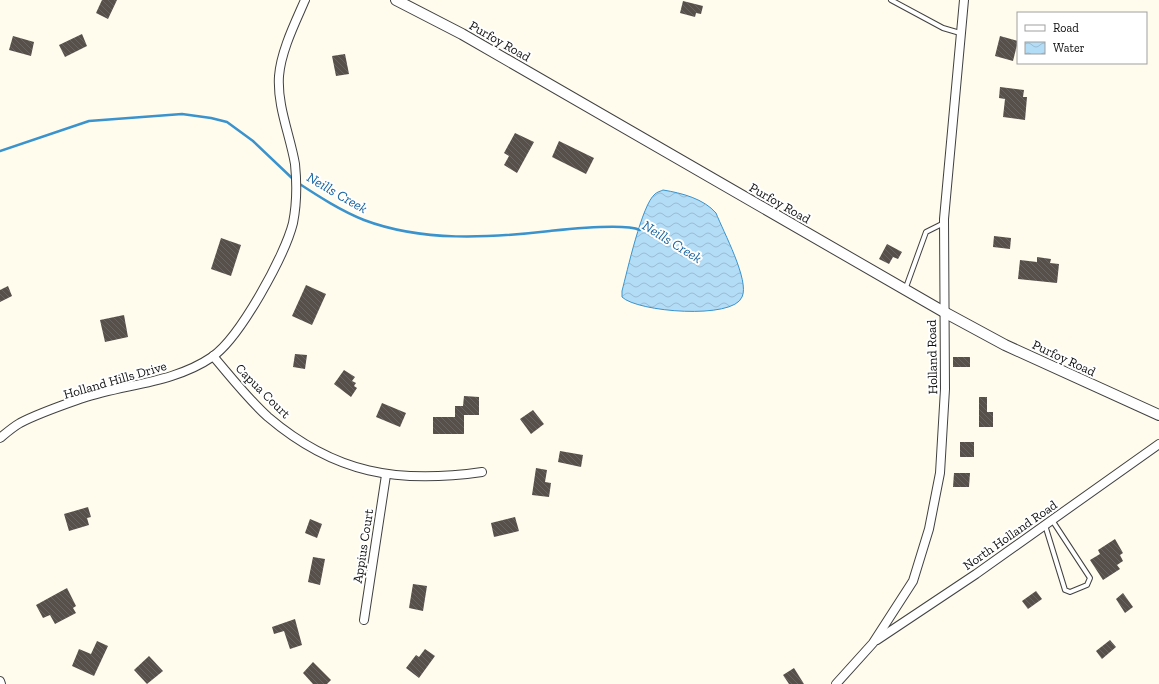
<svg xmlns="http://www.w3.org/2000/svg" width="1159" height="684" font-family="'Zilla Slab',serif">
<defs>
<pattern id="water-waves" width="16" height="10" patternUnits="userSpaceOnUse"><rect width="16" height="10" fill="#b3ddf6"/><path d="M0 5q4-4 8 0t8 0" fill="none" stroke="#99bcd2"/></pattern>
<pattern id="building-back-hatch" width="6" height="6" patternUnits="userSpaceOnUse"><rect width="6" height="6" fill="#564f4a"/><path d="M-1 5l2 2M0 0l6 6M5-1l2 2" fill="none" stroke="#696460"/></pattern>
</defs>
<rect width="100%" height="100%" fill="#fffcee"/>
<path fill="url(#water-waves)" stroke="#3a93cd" d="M663,190C682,193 704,199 716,213C723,231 750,281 742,297C733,320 637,312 622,297V291C627,272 642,204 655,194C657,192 661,191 663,190Z"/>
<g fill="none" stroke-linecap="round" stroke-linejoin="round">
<g stroke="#3a93cd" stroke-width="2.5">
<path d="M0,151L89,121L182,114L211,118L227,122L253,141L294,180"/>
<path d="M298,183C318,196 341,211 364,220C422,242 489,238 550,231C569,229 624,223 640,230"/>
</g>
</g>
<g fill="url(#building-back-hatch)">
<path d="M102,0H117L108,19L96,13Z"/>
<path d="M683,1L703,6L701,14L696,13L695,17L680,13Z"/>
<path d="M82,34L87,46L65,57L59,45Z"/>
<path d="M13,36L34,42L31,56L9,50Z"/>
<path d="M1000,36L1018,41L1013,61L995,56Z"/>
<path d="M345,54L349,74L336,76L332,56Z"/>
<path d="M1000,87L1024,90L1023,97H1027L1025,120L1003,117L1005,99L999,98Z"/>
<path d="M515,133L534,142L517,173L504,165L509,156L504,153Z"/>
<path d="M559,141L594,158L586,174L552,157Z"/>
<path d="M994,236L1011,238L1010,249L993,247Z"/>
<path d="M221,238L241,245L231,276L211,269Z"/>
<path d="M887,244L902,252L898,259L893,257L889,264L879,259Z"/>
<path d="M1037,257L1051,259L1050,263L1059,264L1057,283L1018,279L1020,260L1037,262Z"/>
<path d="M306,285L326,294L312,325L292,316Z"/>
<path d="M8,286L12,296L0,302V290Z"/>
<path d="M124,315L128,337L105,342L100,320Z"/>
<path d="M295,354L307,355L305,369L293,367Z"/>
<rect x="953" y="357" width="17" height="10"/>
<path d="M344,370L355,377L352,381L356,383L354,386L357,388L351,397L334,384Z"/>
<path d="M464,396L479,397V415H464V434H433V417H455V406H463Z"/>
<path d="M979,397H987V412H993V427H979Z"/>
<path d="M382,403L406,413L400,427L376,417Z"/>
<path d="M533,410L544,424L531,434L520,419Z"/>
<rect x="960" y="442" width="14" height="15"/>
<path d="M560,451L583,455L581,467L558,462Z"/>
<path d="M536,468L547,470L545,482L551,483L549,497L532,495Z"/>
<path d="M954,473H970L969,487H953Z"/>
<path d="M88,507L91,517L87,518L89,525L69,531L64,514Z"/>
<path d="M515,517L519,531L494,537L491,523Z"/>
<path d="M310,519L322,524L317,538L305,533Z"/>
<path d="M1115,539L1123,553L1120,555L1123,561L1117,565L1120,569L1103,580L1090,560L1100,554L1098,550Z"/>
<path d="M313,557L325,559L320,585L308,582Z"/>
<path d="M413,584L427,586L423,611L409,608Z"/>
<path d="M67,588L76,606L73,608L76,613L55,624L50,615L43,618L36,605Z"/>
<path d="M1036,591L1042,599L1028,609L1022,601Z"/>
<path d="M1123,593L1133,607L1125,613L1116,599Z"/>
<path d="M295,619L302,645L290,649L284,631L274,634L272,627Z"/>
<path d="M1110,640L1116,647L1102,659L1096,651Z"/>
<path d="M97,641L108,646L94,676L72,666L79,649L91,654Z"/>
<path d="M425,649L435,656L419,678L406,668L416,655L419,657Z"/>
<path d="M149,656L163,671L147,684L134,670Z"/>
<path d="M313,662L331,680L327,684H313L303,673Z"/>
<path d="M794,668L804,684H789L783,675Z"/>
</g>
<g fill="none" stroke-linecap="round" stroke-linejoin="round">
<g stroke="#414141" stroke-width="6">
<g id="service">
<path d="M891,0L943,28L960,33"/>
<path d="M905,290L926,232L944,223"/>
<path d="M1045,525L1065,590L1070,592L1087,585L1090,578L1052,520"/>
</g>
</g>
<g stroke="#414141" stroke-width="10">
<g id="minor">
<path d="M213,356C231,377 248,399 268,417C335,474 398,484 482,472"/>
<path d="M0,438C6,433 13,427 20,423C39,413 63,405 83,398C126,384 174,383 212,357C240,338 285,255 293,223C297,203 297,184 295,164C290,135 277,106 279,76C281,51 295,23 305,0"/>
<path d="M364,620L386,475"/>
<path d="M877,640L976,574L1159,444"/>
<path d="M0,681L1,684"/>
<path d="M836,684L873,643L913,581L929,529L940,473L945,389L944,219L964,0"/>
</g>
</g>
<g stroke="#414141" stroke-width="12">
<path id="tertiary" d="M396,0L462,34L944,312L1005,345L1159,415"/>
</g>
<use href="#service" stroke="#fff" stroke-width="4"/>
<use href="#minor" stroke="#fff" stroke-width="8"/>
<use href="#tertiary" stroke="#fff" stroke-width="10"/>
</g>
<g text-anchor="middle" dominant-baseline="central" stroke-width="4" stroke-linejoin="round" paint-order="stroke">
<g font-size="13" fill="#0e0e0e" stroke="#fff">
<text transform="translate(500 41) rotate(30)">Purfoy Road</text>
<text transform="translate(780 203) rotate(30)">Purfoy Road</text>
<text transform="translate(932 357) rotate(-91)">Holland Road</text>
<text transform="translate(1064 358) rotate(25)">Purfoy Road</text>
<text transform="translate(115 380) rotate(-16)">Holland Hills Drive</text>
<text transform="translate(263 391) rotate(45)">Capua Court</text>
<text transform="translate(1010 535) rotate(-35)">North Holland Road</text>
<text transform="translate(363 546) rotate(-81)">Appius Court</text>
</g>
<g font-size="14" font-style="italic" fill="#17649f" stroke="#fff">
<text transform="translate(337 193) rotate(30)">Neills Creek</text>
<text transform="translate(672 242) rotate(32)">Neills Creek</text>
</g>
</g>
<rect x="1017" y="12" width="130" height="52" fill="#ffffff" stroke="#9f9f9f"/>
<rect x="1025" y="25" width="20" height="6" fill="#ffffff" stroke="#9f9f9f"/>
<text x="1053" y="32" font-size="12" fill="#0e0e0e">Road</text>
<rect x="1025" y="42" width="20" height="12" fill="url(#water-waves)" stroke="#9f9f9f"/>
<text x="1053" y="52" font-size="12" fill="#0e0e0e">Water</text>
</svg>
